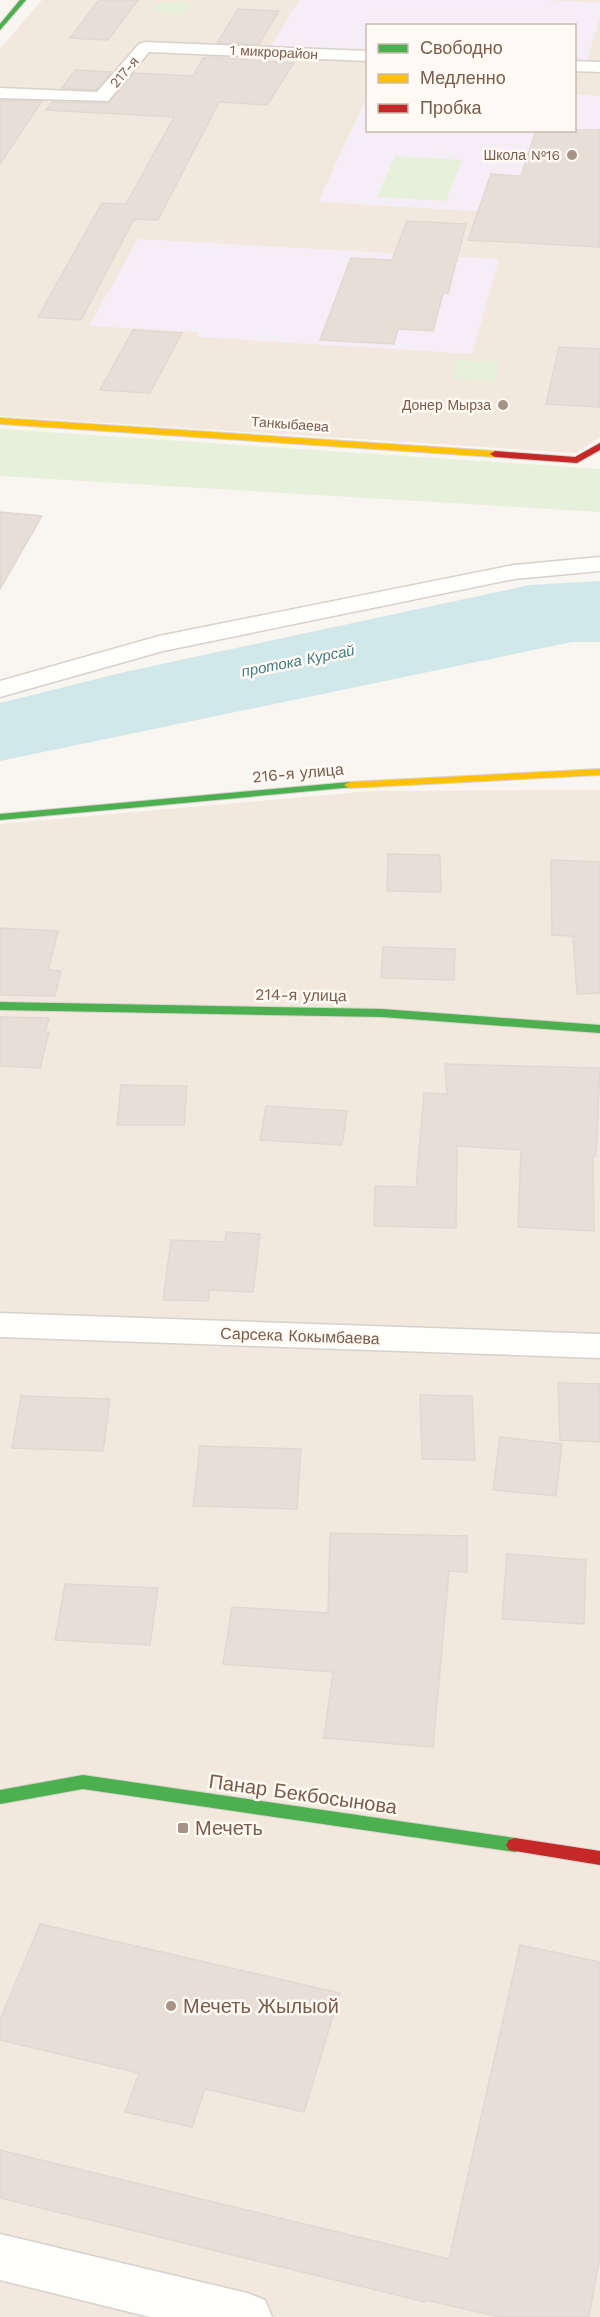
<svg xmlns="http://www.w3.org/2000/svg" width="600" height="2317" font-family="'Work Sans',sans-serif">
<rect width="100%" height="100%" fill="#f9f5f0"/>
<g fill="#f2e8de" fill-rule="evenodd">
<path d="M42,0H600V437L576,453L0,416V49ZM368,26H574V130H368Z"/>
<path d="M600,790V2317H0V824L371,791Z"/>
</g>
<g fill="#f6eef6">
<path d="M299,0H544L600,3V17L586,63L575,62L574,26H368L367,51L271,46Z"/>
<path d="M575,94L600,96V218L318,202L367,96L368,130H574Z"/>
<path d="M138,239L499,259L472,354L198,337L199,332L89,326Z"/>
</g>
<g fill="#e7f0db">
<path d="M158,2L192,3L187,13L152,12Z"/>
<path d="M395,156L462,160L446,201L377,197Z"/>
<path d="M455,360L499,362L496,381L452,379Z"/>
<path d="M0,429L600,469V512L0,476Z"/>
</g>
<path fill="#d0e8ea" d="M600,581V642H572L0,761V703L125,672L530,585Z"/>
<g fill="#e6ded7" stroke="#e2d8d2" stroke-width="1.5">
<path d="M99,0H138L108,40L70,38Z"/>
<path d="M238,9L279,11L259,44L217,43Z"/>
<path d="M208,57L294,63L267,105L219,102L158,220L134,219L81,320L38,317L102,203L126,204L174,117L46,110L52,102L108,103L134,73L193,76L203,58Z"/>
<path d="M75,70L111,72L96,90L62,88Z"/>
<path d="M0,100L42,101L0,164Z"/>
<path d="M536,130H600V247L468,240L491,174L521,176Z"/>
<path d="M407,221L466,224L448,294L443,293L433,331L398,329L394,344L320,340L351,258L392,260Z"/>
<path d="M133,330L182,333L150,393L100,390Z"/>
<path d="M559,347L600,349V407L546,404Z"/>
<path d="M0,512L42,516L0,589Z"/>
<path d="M388,854L440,855L441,892L387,891Z"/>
<path d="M551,860L600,862V993L577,994L573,936L552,935Z"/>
<path d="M0,928L58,931L48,970L61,971L55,996L0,995Z"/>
<path d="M383,947L455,949L454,980L381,978Z"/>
<path d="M0,1017L49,1018L45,1032H49L40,1068L0,1066Z"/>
<path d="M445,1064L600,1068L596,1156H593L594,1231L518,1227L521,1150L457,1146L456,1228L374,1226L375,1186L416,1187L424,1093L447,1094Z"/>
<path d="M121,1085L187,1086L184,1125H117Z"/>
<path d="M266,1106L347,1111L342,1145L260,1140Z"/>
<path d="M226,1232L260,1234L253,1292L209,1290L208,1301L163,1300L171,1240L225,1242Z"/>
<path d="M558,1383L600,1384V1442L560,1440Z"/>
<path d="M420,1395L472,1396L475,1460L422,1459Z"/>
<path d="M21,1396L110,1399L103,1451L12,1448Z"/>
<path d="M500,1437L562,1444L556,1496L493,1490Z"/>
<path d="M200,1446L301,1449L297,1509L193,1506Z"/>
<path d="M330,1533L467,1536V1572L449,1571L433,1747L324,1738L333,1672L223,1664L232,1607L328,1613Z"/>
<path d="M507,1554L586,1560L584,1624L502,1619Z"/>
<path d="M65,1584L158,1588L150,1645L55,1640Z"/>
<path d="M40,1924L340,1993L304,2112L205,2089L192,2127L125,2112L139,2073L0,2040V2020Z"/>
<path d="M520,1945L600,1962V2256L589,2317H500L426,2300L425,2302L0,2198V2150L449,2259Z"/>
</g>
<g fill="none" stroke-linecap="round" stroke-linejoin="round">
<g stroke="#d7d1cb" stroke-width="3">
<g id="street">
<path d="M145,42L368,51V61L149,52L108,101L0,98V88L97,92L139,44Z"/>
<path d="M574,61L600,62V72L574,71Z"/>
<path d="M600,557V571L514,579L163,651L0,697V681L159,636L514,565Z"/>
<path d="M0,1313L600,1334V1358L0,1337Z"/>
<path d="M0,2234L247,2293L265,2300L272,2317H150L0,2280Z"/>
</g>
</g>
<g stroke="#d9d2cb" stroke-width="2">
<g id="fast">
<path d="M20,0H26L0,30V24Z"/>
<path d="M350,782L356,785L354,787L0,820V814Z"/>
<path d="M0,1002L382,1009L600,1025V1033L382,1017L0,1010Z"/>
<path d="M83,1775L515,1838L521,1840L524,1845L521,1850L515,1852L83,1789L0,1804V1790Z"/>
</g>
</g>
<g stroke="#d9d2cb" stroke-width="2">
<g id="slow">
<path d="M0,418L495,451L500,454L495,457L0,424Z"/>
<path d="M600,769V775L350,788L344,785L350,782Z"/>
</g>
</g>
<g stroke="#d9d2cb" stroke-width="2">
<g id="jam">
<path d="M600,443V450L577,463L495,457L490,454L495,451L575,457Z"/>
<path d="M515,1838L600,1851V1865L509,1850L506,1845L509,1840Z"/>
</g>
</g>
<use href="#street" fill="#fefefd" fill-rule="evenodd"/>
<use href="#fast" fill="#4caf50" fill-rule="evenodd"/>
<use href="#slow" fill="#ffc107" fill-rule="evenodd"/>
<use href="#jam" fill="#c62828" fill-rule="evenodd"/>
</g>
<g fill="#a69286" stroke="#fffaf3" stroke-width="2">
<circle cx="572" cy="155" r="6"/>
<circle cx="503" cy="405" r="6"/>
<rect x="177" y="1822" width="12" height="12" rx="3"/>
<circle cx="171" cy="2006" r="6"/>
</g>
<g text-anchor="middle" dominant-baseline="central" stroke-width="5" stroke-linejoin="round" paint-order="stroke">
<g font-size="14" fill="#7a5c4d" stroke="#fffaf3">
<text transform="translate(274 52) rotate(3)">1 микрорайон</text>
<text transform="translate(124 72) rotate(-49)">217-я</text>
<text transform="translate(290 424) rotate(4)">Танкыбаева</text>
</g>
<g font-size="14" fill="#7a5c4d" stroke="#fffaf3" text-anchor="end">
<text x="560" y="155">Школа №16</text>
<text x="491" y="405">Донер Мырза</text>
</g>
<g font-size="15" font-style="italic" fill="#437c86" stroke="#fffaf3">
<text transform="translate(298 661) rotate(-11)">протока Курсай</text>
</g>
<g font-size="16" fill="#7a5c4d" stroke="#fffaf3">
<text transform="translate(298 773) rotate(-5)">216-я улица</text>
<text transform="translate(301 995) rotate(1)">214-я улица</text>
<text transform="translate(300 1336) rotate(2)">Сарсека Кокымбаева</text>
</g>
<g font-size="20" fill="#7a5c4d" stroke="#fffaf3">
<text transform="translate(303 1794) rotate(8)">Панар Бекбосынова</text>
</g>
<g font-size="20" fill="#7a5c4d" stroke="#fffaf3" text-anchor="start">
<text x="195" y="1828">Мечеть</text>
<text x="183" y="2006">Мечеть Жылыой</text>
</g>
</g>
<rect x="366" y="24" width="210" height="108" fill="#fffaf3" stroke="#cabbb1" stroke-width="1.5"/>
<rect x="378" y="44" width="30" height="9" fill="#4caf50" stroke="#cabbb1" stroke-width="1.5"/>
<text x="420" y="54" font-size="18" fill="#7a5c4d">Свободно</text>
<rect x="378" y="74" width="30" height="9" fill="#ffc107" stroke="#cabbb1" stroke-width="1.5"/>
<text x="420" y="84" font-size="18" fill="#7a5c4d">Медленно</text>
<rect x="378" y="104" width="30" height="9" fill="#c62828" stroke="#cabbb1" stroke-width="1.5"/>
<text x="420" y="114" font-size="18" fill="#7a5c4d">Пробка</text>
</svg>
